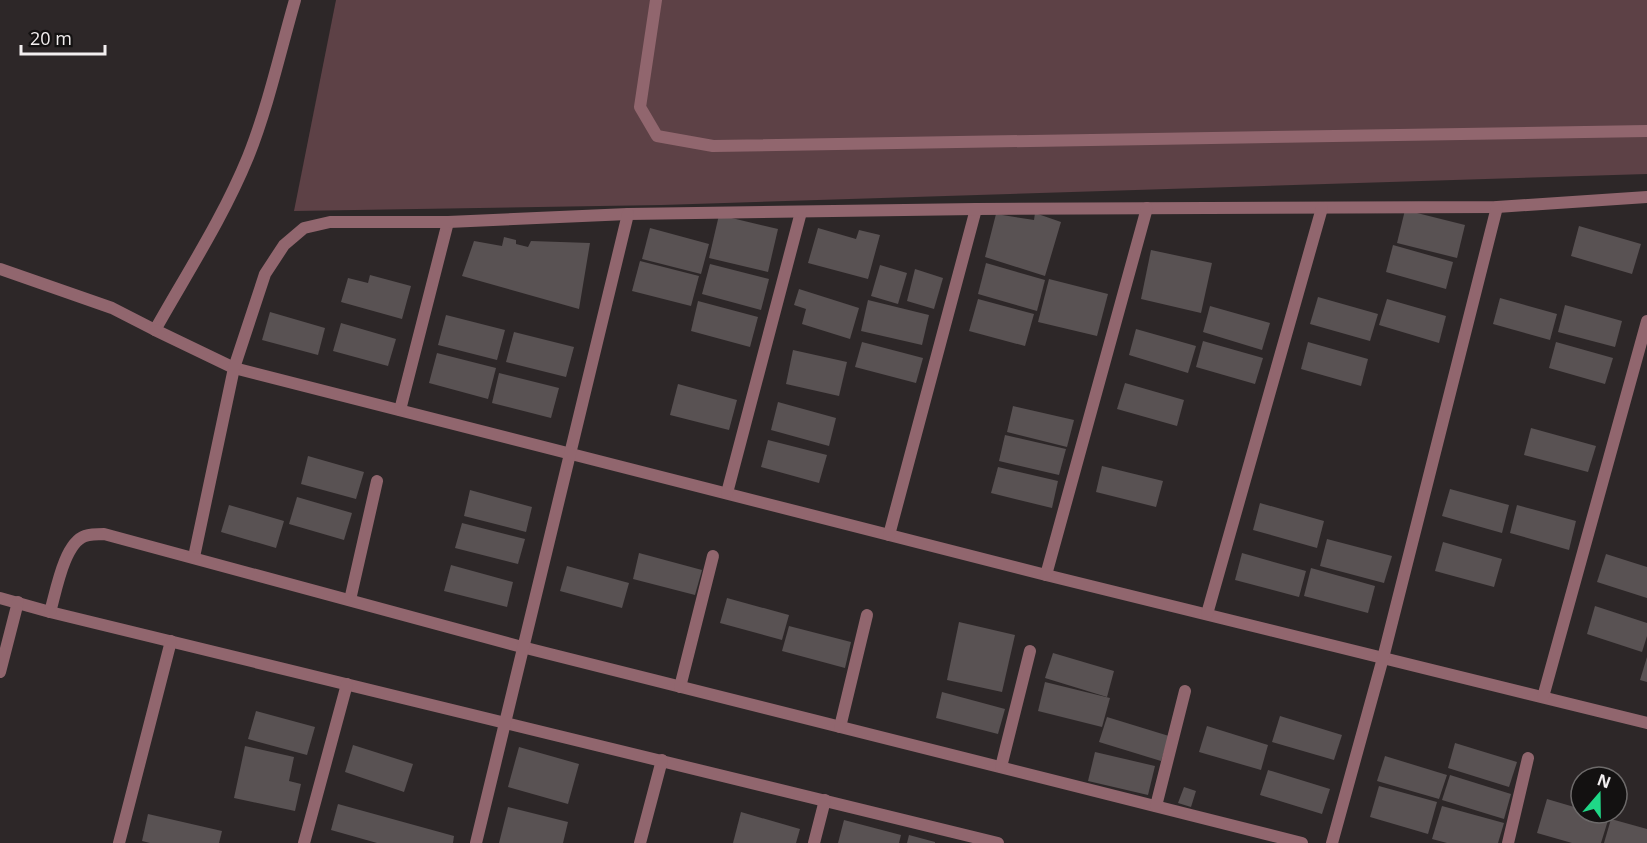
<svg xmlns="http://www.w3.org/2000/svg" width="1647" height="843" font-family="'Open Sans',sans-serif">
<rect width="100%" height="100%" fill="#2d2728"/>
<path fill="#5d4146" d="M336,0H1647V174L662,205L294,211Z"/>
<g fill="#595253">
<path d="M1405,210L1465,225L1457,258L1397,243Z"/>
<path d="M1035,213L1061,222L1045,276L985,257L996,214L1034,220Z"/>
<path d="M719,215L778,229L768,272L709,258Z"/>
<path d="M1579,226L1641,244L1632,274L1571,256Z"/>
<path d="M650,228L709,244L701,274L642,259Z"/>
<path d="M818,228L856,239L859,230L880,235L868,279L808,263Z"/>
<path d="M504,237L516,240V244L528,247L531,241L590,243L579,309L462,276L474,241L502,246Z"/>
<path d="M1393,245L1453,262L1446,289L1386,272Z"/>
<path d="M1151,250L1212,263L1201,313L1141,299Z"/>
<path d="M640,261L699,276L691,306L632,291Z"/>
<path d="M986,263L1045,280L1037,311L978,294Z"/>
<path d="M710,264L769,279L761,310L702,294Z"/>
<path d="M880,265L907,273L898,304L871,296Z"/>
<path d="M915,269L943,278L934,309L907,301Z"/>
<path d="M370,275L411,286L402,319L341,302L348,278L368,283Z"/>
<path d="M1049,279L1108,294L1097,336L1038,322Z"/>
<path d="M799,289L859,308L850,339L802,324L806,309L794,305Z"/>
<path d="M1318,297L1378,314L1370,341L1310,324Z"/>
<path d="M1500,298L1557,314L1550,340L1493,324Z"/>
<path d="M978,299L1034,314L1025,346L969,331Z"/>
<path d="M1387,299L1446,316L1439,343L1379,325Z"/>
<path d="M868,300L929,315L922,345L861,331Z"/>
<path d="M698,301L758,317L750,347L691,331Z"/>
<path d="M1565,305L1622,321L1615,347L1558,332Z"/>
<path d="M1210,306L1270,323L1262,350L1203,332Z"/>
<path d="M270,312L325,328L318,355L262,340Z"/>
<path d="M446,315L505,330L497,360L438,345Z"/>
<path d="M341,323L396,339L388,366L333,351Z"/>
<path d="M1136,329L1196,346L1188,373L1129,355Z"/>
<path d="M514,332L574,347L566,377L506,362Z"/>
<path d="M1203,341L1263,358L1255,384L1196,367Z"/>
<path d="M862,342L923,358L916,383L855,367Z"/>
<path d="M1308,342L1368,359L1361,386L1301,369Z"/>
<path d="M1556,342L1613,358L1605,384L1549,368Z"/>
<path d="M793,350L847,362L839,396L786,384Z"/>
<path d="M437,353L496,368L488,399L429,383Z"/>
<path d="M499,373L559,388L551,418L492,403Z"/>
<path d="M1125,383L1184,400L1177,426L1117,409Z"/>
<path d="M678,384L737,400L729,430L670,415Z"/>
<path d="M778,402L836,418L829,446L771,430Z"/>
<path d="M1013,406L1074,420L1067,447L1007,432Z"/>
<path d="M1531,428L1596,446L1588,472L1524,455Z"/>
<path d="M1005,435L1066,449L1059,475L999,461Z"/>
<path d="M768,440L827,455L819,483L761,467Z"/>
<path d="M308,456L364,472L356,499L301,484Z"/>
<path d="M1102,466L1163,481L1156,507L1096,492Z"/>
<path d="M998,467L1058,481L1052,508L991,493Z"/>
<path d="M1450,489L1509,505L1502,533L1442,516Z"/>
<path d="M470,490L532,507L526,532L464,516Z"/>
<path d="M297,497L352,513L344,540L289,524Z"/>
<path d="M1260,503L1324,521L1317,548L1253,530Z"/>
<path d="M229,505L284,521L276,548L221,532Z"/>
<path d="M1517,505L1576,521L1569,550L1510,533Z"/>
<path d="M462,523L525,539L518,564L455,548Z"/>
<path d="M1327,539L1392,556L1384,583L1320,566Z"/>
<path d="M1443,542L1502,559L1494,587L1435,571Z"/>
<path d="M639,553L702,570L695,595L633,579Z"/>
<path d="M1242,553L1306,571L1299,597L1235,580Z"/>
<path d="M1606,554L1647,567V598L1597,582Z"/>
<path d="M451,565L513,582L507,607L444,591Z"/>
<path d="M567,566L629,583L622,608L560,591Z"/>
<path d="M1311,568L1375,586L1368,613L1304,596Z"/>
<path d="M727,598L789,615L782,640L720,623Z"/>
<path d="M1595,606L1647,623V636L1642,652L1587,634Z"/>
<path d="M959,622L1015,635L1002,692L947,680Z"/>
<path d="M789,626L851,642L845,668L782,651Z"/>
<path d="M1053,653L1114,671L1107,697L1045,678Z"/>
<path d="M1647,657V682L1640,680Z"/>
<path d="M1045,682L1110,698L1102,727L1038,711Z"/>
<path d="M942,692L1005,709L998,734L936,718Z"/>
<path d="M256,711L315,727L307,755L248,739Z"/>
<path d="M1280,716L1342,735L1334,760L1272,742Z"/>
<path d="M1107,717L1169,736L1161,761L1099,742Z"/>
<path d="M1207,726L1268,745L1261,770L1199,752Z"/>
<path d="M1455,743L1517,762L1509,787L1448,768Z"/>
<path d="M353,745L413,764L404,792L345,772Z"/>
<path d="M245,746L294,757L289,781L301,784L295,811L234,798Z"/>
<path d="M519,747L579,764L568,804L508,787Z"/>
<path d="M1095,752L1155,766L1148,795L1088,781Z"/>
<path d="M1385,756L1447,775L1439,799L1377,781Z"/>
<path d="M1268,770L1330,789L1322,814L1260,795Z"/>
<path d="M1450,775L1511,794L1504,819L1442,800Z"/>
<path d="M1379,786L1437,802L1428,834L1370,817Z"/>
<path d="M1184,787L1196,791L1191,807L1178,803Z"/>
<path d="M1547,799L1581,809V813H1596L1609,817L1601,843H1572L1537,833Z"/>
<path d="M338,804L454,836L453,843H377L331,830Z"/>
<path d="M1442,806L1504,823L1498,843H1447L1432,839Z"/>
<path d="M508,807L568,822L563,843H499Z"/>
<path d="M741,812L800,829L796,843H733Z"/>
<path d="M148,814L222,831L219,843H150L142,841Z"/>
<path d="M1611,819L1647,829V843H1604Z"/>
<path d="M844,820L901,835L899,843H838Z"/>
<path d="M909,835L935,842V843H907Z"/>
</g>
<g fill="none" stroke-linecap="round" stroke-linejoin="round">
<g stroke="#91666e" stroke-width="12">
<path d="M656,0L640,107L657,136L713,146L1647,131"/>
<path d="M0,269L112,308L155,330C187,273 223,218 248,157C268,107 280,52 295,0"/>
</g>
<g stroke="#91666e" stroke-width="12">
<path d="M155,330L234,368L1046,575L1647,723"/>
<path d="M400,410L448,222"/>
<path d="M727,493L801,212"/>
<path d="M889,535L976,209"/>
<path d="M194,557L234,368L265,274L284,245L304,228L330,222H448L628,214L976,209L1497,207L1647,197"/>
<path d="M1046,575L1147,208"/>
<path d="M0,598L50,612L998,843"/>
<path d="M350,600L377,481"/>
<path d="M50,612C56,592 64,543 85,536C91,534 98,534 104,534L522,647L1302,843"/>
<path d="M1207,614L1322,208"/>
<path d="M0,672L18,602"/>
<path d="M680,687L713,556"/>
<path d="M1543,697L1647,321"/>
<path d="M840,727L867,615"/>
<path d="M1001,767L1030,651"/>
<path d="M1156,806L1185,691"/>
<path d="M119,843L171,641"/>
<path d="M304,843L347,684"/>
<path d="M476,843L628,214"/>
<path d="M640,843L662,760"/>
<path d="M814,843L825,800"/>
<path d="M1332,843L1383,658L1497,207"/>
<path d="M1508,843L1528,758"/>
</g>
</g>
<g transform="translate(1599 795) rotate(20)"><circle r="28" fill="#131111" stroke="#6d6a6a" stroke-width="1.5"/>
<path d="M0-4.5L10 22L0 15L-10 22Z" fill="#1fd887"/>
<text y="-9" font-size="16" font-weight="bold" text-anchor="middle" fill="#f3eff0">N</text>
</g>
<path d="M21 45v9h84v-9" fill="none" stroke="#f3eff0" stroke-width="3"/>
<text x="30" y="45" font-size="18" fill="#f3eff0" stroke="#131111" stroke-width="4.5" paint-order="stroke">20 m</text>
</svg>
